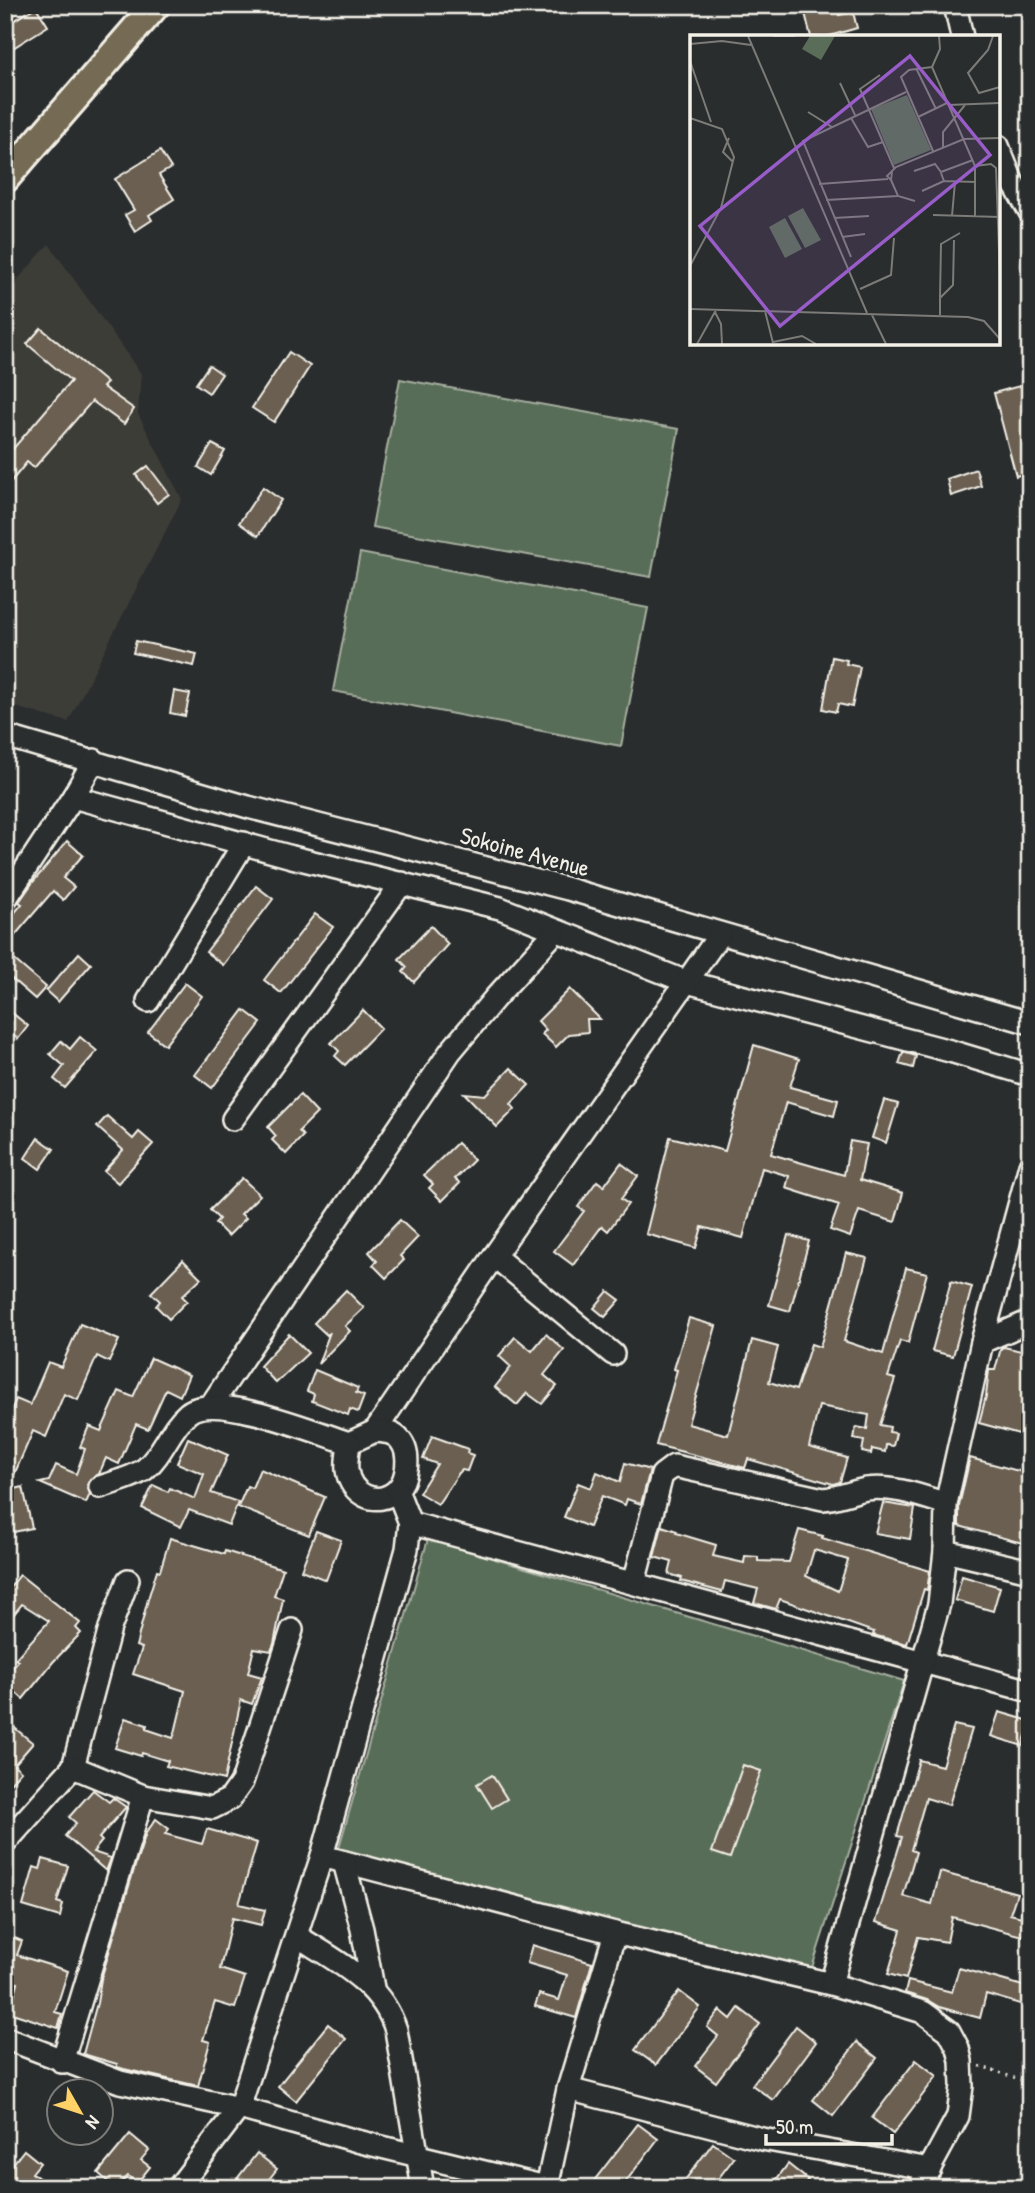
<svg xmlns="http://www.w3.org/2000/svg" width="1035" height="2193" font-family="'Patrick Hand',sans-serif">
<rect width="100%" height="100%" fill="#2a2d2e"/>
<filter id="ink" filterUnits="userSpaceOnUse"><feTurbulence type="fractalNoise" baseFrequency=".0143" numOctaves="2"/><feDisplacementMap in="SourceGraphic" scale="14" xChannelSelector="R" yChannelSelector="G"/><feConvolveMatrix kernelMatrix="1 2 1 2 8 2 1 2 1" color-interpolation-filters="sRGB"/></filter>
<g filter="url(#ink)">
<path fill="#3d3c38" d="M49,244L141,374L138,414L182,499L68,722L5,704V294Z"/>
<g fill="#596d58" stroke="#a6afa0" stroke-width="2">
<path d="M400,379L679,429L651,577L372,527Z"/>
<path d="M360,553L648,608L621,746L333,691Z"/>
<path d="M428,1539L904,1681L808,1980L338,1851Z"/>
</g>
<g fill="#6a5f51" stroke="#f4f1e8" stroke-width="2" fill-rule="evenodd">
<path d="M803,5H836L839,15L853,12L857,28L826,37H811Z"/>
<path d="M36,7L48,26L5,53V26Z"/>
<path d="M160,151L171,168L159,175L174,199L149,215L152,220L135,231L125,215L134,210L115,179Z"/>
<path d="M41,328L107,383L103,387L134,409L124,424L92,401L34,468L27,462L5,489V458L71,381L27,344Z"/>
<path d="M289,352L310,366L274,422L252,408Z"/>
<path d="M209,365L222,374L209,393L196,384Z"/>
<path d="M1027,384L1030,393V472L1016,476L994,393Z"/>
<path d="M212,444L225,451L211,475L198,467Z"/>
<path d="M148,466L169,494L157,503L136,475Z"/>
<path d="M976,469L981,486L951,496L947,479Z"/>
<path d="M263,487L281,500L258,536L239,523Z"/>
<path d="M136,641L197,654L194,666L133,653Z"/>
<path d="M832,657L847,660L846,664L860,667L852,707L838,704L836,712L823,709Z"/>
<path d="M174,691L190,694L185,716L170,713Z"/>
<path d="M67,841L83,855L63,878L74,887L63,900L53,891L5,947V924L22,904L19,902L33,882Z"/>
<path d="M256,886L273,899L223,965L206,952Z"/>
<path d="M315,914L333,927L281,993L264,980Z"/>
<path d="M431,926L448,944L414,982L403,972L407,967L399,959Z"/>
<path d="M5,952L46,987L35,999L5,973Z"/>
<path d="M79,953L91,964L58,1002L46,991Z"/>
<path d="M185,983L202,996L165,1045L148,1032Z"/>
<path d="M570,989L600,1019H587L588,1032L569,1034L556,1047L542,1034L546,1030L538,1021Z"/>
<path d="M5,1007L28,1026L18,1039L5,1028Z"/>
<path d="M244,1010L261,1023L212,1088L195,1075Z"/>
<path d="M363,1010L381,1028L345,1065L335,1056L339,1051L331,1043Z"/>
<path d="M80,1037L97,1051L65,1088L54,1079L64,1066L50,1054L61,1041L70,1049Z"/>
<path d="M754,1045L799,1059L790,1087L838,1100L834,1116L786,1102L771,1154L844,1175L850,1141L867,1144L860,1180L903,1193L895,1222L859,1211L850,1237L830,1230L839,1205L786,1188L789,1176L762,1168L743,1238L702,1227L696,1248L646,1234L670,1137L725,1151Z"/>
<path d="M903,1052L916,1056L913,1068L899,1064Z"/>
<path d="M511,1068L529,1085L511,1104L515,1109L497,1127L464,1093L485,1095Z"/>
<path d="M300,1095L317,1113L299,1131L303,1136L286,1154L272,1140L276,1136L268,1127Z"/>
<path d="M884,1100L898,1104L886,1143L872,1138Z"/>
<path d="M107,1116L133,1139L139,1132L153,1144L118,1183L104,1171L123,1150L97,1127Z"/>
<path d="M38,1138L54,1149L40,1169L25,1158Z"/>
<path d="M457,1143L474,1160L455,1179L460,1183L442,1201L429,1188L433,1184L424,1175Z"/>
<path d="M621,1163L638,1176L621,1199L628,1204L608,1231L602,1226L573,1265L554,1251L584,1211L578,1207L597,1181L604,1186Z"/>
<path d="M242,1178L260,1195L241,1214L246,1218L228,1236L215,1223L219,1219L210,1210Z"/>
<path d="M400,1220L418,1237L400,1256L404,1260L386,1278L373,1265L377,1261L369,1252Z"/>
<path d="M788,1235L809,1241L790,1311L769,1305Z"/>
<path d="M846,1253L867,1258L844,1341L883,1354L906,1268L927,1273L908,1343L900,1341L888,1377L895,1379L880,1425L890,1427L889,1432L896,1433L893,1446L886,1445L885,1452L872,1449L871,1454L862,1452L864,1441L854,1439L856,1427L867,1429L869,1415L819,1406L809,1447L847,1458L840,1482L833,1484L748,1459L745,1468L656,1445L677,1370L674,1369L689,1318L716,1326L688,1424L728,1435L752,1340L778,1347L769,1382L796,1390L811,1344L820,1347Z"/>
<path d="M183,1260L201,1278L182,1296L187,1301L169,1319L156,1306L160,1301L151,1293Z"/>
<path d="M951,1281L972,1287L953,1356L932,1351Z"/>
<path d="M346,1290L364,1308L345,1326L350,1331L318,1364L330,1332L327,1335L314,1323Z"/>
<path d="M608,1291L620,1300L605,1317L594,1308Z"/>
<path d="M80,1324L119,1340L109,1362L97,1356L78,1400L64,1394L46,1437L33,1431L7,1491L23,1487L32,1528L5,1534V1424L16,1399L30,1405L48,1362L61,1367Z"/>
<path d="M289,1334L308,1353L276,1383L260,1366Z"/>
<path d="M546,1334L564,1350L544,1375L557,1386L542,1404L527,1393L517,1405L495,1387L511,1367L499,1356L515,1337L532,1351Z"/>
<path d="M1004,1347L1030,1353V1437L979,1423L986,1396L989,1370H995L1001,1348Z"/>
<path d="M151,1358L189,1375L180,1396L166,1389L148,1429L136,1424L119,1464L106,1458L99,1474L90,1479L87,1485L90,1494L86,1503L40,1483L49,1481L56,1465L76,1474L85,1449L80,1447L89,1426L101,1431L119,1391L133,1397Z"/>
<path d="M315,1370L358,1388L356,1393L364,1396L358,1412L350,1409L348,1415L312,1401L314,1394L307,1391Z"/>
<path d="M432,1436L468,1449L467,1453L473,1455L467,1471L462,1470L459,1473L438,1504L419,1493L437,1464L423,1459Z"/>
<path d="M188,1438L228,1455L211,1493L238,1502L229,1525L189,1510L181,1527L142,1508L153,1485L168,1492L170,1488L195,1499L204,1474L177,1463Z"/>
<path d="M970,1458L1030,1474V1545L959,1526V1506Z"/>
<path d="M625,1463L650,1470L641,1504L627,1499L625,1505L602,1496L589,1527L564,1517L578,1483L591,1488L597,1472L620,1482Z"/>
<path d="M260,1469L325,1497L309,1535L238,1507L247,1486L252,1488Z"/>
<path d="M883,1503L915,1508L910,1539L875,1533Z"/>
<path d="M662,1526L677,1531L676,1533L716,1545L713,1556L744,1563L745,1556L758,1557V1561L789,1562L799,1530L823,1536L822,1538L930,1571L927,1590L924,1589L907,1644L873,1635L874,1632L780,1599L776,1609L754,1603L758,1589L725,1581L722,1592L681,1581L682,1578L669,1574L672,1562L654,1557ZM814,1550L848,1560L838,1591L806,1576Z"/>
<path d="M316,1531L341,1540L326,1580L301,1570Z"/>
<path d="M170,1538L224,1554L225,1551L283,1569L274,1596L283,1599L274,1644L271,1651L254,1648L248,1673L262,1677L252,1704L241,1700L224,1780L166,1766L168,1761L142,1753L141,1756L115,1748L125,1718L147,1725L146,1729L173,1738L175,1733L185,1691L133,1674L142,1648L136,1646L148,1599L157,1570L160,1571Z"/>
<path d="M20,1575L80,1623L76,1628L81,1633L53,1662L23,1699L13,1690L5,1700V1676L18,1661L15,1659L49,1621L22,1604L5,1625V1594Z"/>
<path d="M962,1576L1000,1587L993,1611L955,1600Z"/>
<path d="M999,1712L1030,1721L1023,1746L991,1736Z"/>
<path d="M5,1720L33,1743L14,1765L21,1771L5,1789Z"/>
<path d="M954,1725L972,1729L949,1805L926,1798L911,1850L916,1852L903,1896L932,1904L940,1872L1017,1893L1010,1914L1030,1919V1938L952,1917L947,1942L918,1937L906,1979L888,1974L901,1930L876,1922L902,1837L897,1836L919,1760L942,1766Z"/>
<path d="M743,1765L761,1771L730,1858L712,1852Z"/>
<path d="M492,1775L507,1799L492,1808L477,1784Z"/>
<path d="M93,1790L109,1802L113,1798L126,1807L99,1838L102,1841L93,1852L111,1858L106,1871L65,1836L76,1823L69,1817Z"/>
<path d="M156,1819L169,1829L165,1834L202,1844L207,1829L257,1843L239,1904L265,1910L261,1925L232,1918L220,1969L245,1977L235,2008L215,2002L203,2040L210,2042L198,2086L124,2069L117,2067V2064L83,2054L97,2003L101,1979L135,1866L146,1833Z"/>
<path d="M43,1859L68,1866L57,1902L63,1904L60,1917L23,1906L34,1867L40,1869Z"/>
<path d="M5,1934L22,1941L17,1955L68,1971L55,2012L62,2014L58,2028L9,2012L18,1983L13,1982L15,1978L9,1976L5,1982Z"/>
<path d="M532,1945L592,1963L576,2018L535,2006L539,1994L559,2000L567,1975L527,1963Z"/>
<path d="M959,1968L1030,1988V2007L986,1994L980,2018L939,2007L927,2000L905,1993L908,1981L952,1992Z"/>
<path d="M679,1991L700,2007L656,2065L635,2050Z"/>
<path d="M739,2008L760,2024L716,2082L695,2066L718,2036L707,2027L720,2010L731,2019Z"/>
<path d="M328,2024L346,2039L296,2101L278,2086Z"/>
<path d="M796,2026L816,2042L773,2100L752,2085Z"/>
<path d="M857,2042L877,2058L833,2116L813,2100Z"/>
<path d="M916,2060L937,2076L893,2134L872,2118Z"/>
<path d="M638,2124L658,2139L621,2188H601L593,2182Z"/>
<path d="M130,2134L149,2150L141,2160L150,2167L137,2183L128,2176L115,2188L98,2173Z"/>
<path d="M713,2143L734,2158L711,2188H679Z"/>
<path d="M24,2150L40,2163L32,2173L52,2188H5V2174Z"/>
<path d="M257,2153L277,2169L262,2188H230Z"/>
<path d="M788,2164L808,2180L802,2188H770Z"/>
</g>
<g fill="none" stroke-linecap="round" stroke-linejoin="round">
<g stroke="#f4f1e8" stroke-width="26">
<g id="minor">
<path d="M955,5L962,37"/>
<path d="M998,146L1012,181L1030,212"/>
<path d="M5,736L248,807L568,889L1030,1023"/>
<path d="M73,797L292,857L500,908L687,982L950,1051L1030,1075"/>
<path d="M5,900L73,797L94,760"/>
<path d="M148,1001L244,843"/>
<path d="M233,1119L402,883"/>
<path d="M494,1256L613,1354"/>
<path d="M982,1342L1030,1321"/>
<path d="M211,1405L450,1052L495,998L556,931"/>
<path d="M375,1431L494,1256L720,934"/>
<path d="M375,1431C385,1432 394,1432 400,1440C411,1453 408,1480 396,1491C376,1508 350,1494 347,1470C346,1462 348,1451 349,1443Z"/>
<path d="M100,1487C114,1482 133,1478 145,1469C163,1454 170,1428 188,1413C214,1391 316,1432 349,1443"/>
<path d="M410,1523L1030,1691"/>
<path d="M945,1551L1030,1571"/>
<path d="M634,1583L662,1475L674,1466L823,1499C838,1498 851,1492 866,1489C892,1485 921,1496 946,1504"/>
<path d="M73,1767L110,1628L128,1580"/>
<path d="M5,1843L73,1767L143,1796"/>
<path d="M322,1856L615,1933L831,1984L923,2012L949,2031L958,2048L961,2061L962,2086L958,2116L919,2188"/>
<path d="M344,1862L362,1929L373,1988"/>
<path d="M297,1936C336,1961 381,1982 396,2030L423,2188"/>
<path d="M831,1984L939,1604L945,1551L946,1504L982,1342L1030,1165"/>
<path d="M5,2038L120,2082L239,2108L357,2141L550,2188"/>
<path d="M62,2062L143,1796L212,1808L230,1799L242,1782L292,1630"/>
<path d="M568,2089L762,2139L930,2169"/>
<path d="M547,2187L568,2089L615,1933"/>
<path d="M178,2188L239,2108L322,1856L407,1549L410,1523L397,1490"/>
</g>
</g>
<g stroke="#f4f1e8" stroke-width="32">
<path id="major" d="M5,179L156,5"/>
</g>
<path stroke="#f4f1e8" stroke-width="2.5" stroke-dasharray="2 5" stroke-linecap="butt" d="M980,2066L1030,2083"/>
<use href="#minor" stroke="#2a2d2e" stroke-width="21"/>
<use href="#major" stroke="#756b52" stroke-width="26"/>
</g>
</g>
<g text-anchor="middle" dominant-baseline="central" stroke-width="7" stroke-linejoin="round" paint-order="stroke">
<g font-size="24" fill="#f4f1e8" stroke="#2a2d2e">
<text transform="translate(525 851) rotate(15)">Sokoine Avenue</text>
</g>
</g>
<g transform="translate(690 35)">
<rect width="310" height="310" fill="#2a2d2e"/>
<path d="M120,1H145L131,25L112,14ZM217,60L241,115L204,130L181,74ZM113,173L131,205L115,213L98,181ZM95,183L112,214L95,223L79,192Z" fill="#596d58"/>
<path fill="none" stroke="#7b7b78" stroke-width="2" d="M58,1L177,278M83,1H105M249,1L250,14L242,32L285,131V181M303,1L298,15L278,38L289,58L310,52M0,9L32,6L61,10M0,26L21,87M242,32L219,35L211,42L243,116M226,33L246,74M190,40L170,54L204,133M150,48L165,80M258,70L310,68M118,77L142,92M228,82L257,68M0,83L32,94L44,122L31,173L0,231M161,83L178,112L193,107M39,103L33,117L43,127M253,112V97L275,70M285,131L301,129L306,133L310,243M224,136L245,129L251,137L283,125M202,137L201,145L197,141L206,132L274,104L310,103M251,138L254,146L286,147M201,145L208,161L225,166M129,149L198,144M232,156L254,146M136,165L208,161M243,180L310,182M262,181L265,147M144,183L179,181M152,202L175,199M161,222L113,106L216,57M170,254L201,240L204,203M250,262L251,209L270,198M0,274L278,282L294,286L310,304M75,276L83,308M25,277L31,289L32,309M182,280L196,309M250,280V263L263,250L264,205M83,307L112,301L126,309M7,309L26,275"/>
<path fill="#995dc9" fill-opacity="0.15" stroke="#995dc9" stroke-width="3.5" d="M220,21L300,120L90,291L10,191Z"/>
<rect width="310" height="310" fill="none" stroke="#f4f1e8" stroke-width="3.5"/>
</g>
<rect width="1035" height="2193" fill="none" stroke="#2a2d2e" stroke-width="28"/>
<rect x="14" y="14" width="1007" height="2165" fill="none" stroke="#f4f1e8" stroke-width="2.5" filter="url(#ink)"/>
<g transform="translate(80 2112) rotate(129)"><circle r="33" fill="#2a2d2e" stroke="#7b7b78" stroke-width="2"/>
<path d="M0-5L12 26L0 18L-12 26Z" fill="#ffd166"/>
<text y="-10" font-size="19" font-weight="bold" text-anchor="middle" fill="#f4f1e8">N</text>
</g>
<path d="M766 2134v10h126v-10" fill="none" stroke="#f4f1e8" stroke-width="3.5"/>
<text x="776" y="2134" font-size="21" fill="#f4f1e8" stroke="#2a2d2e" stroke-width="5" paint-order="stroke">50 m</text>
</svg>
